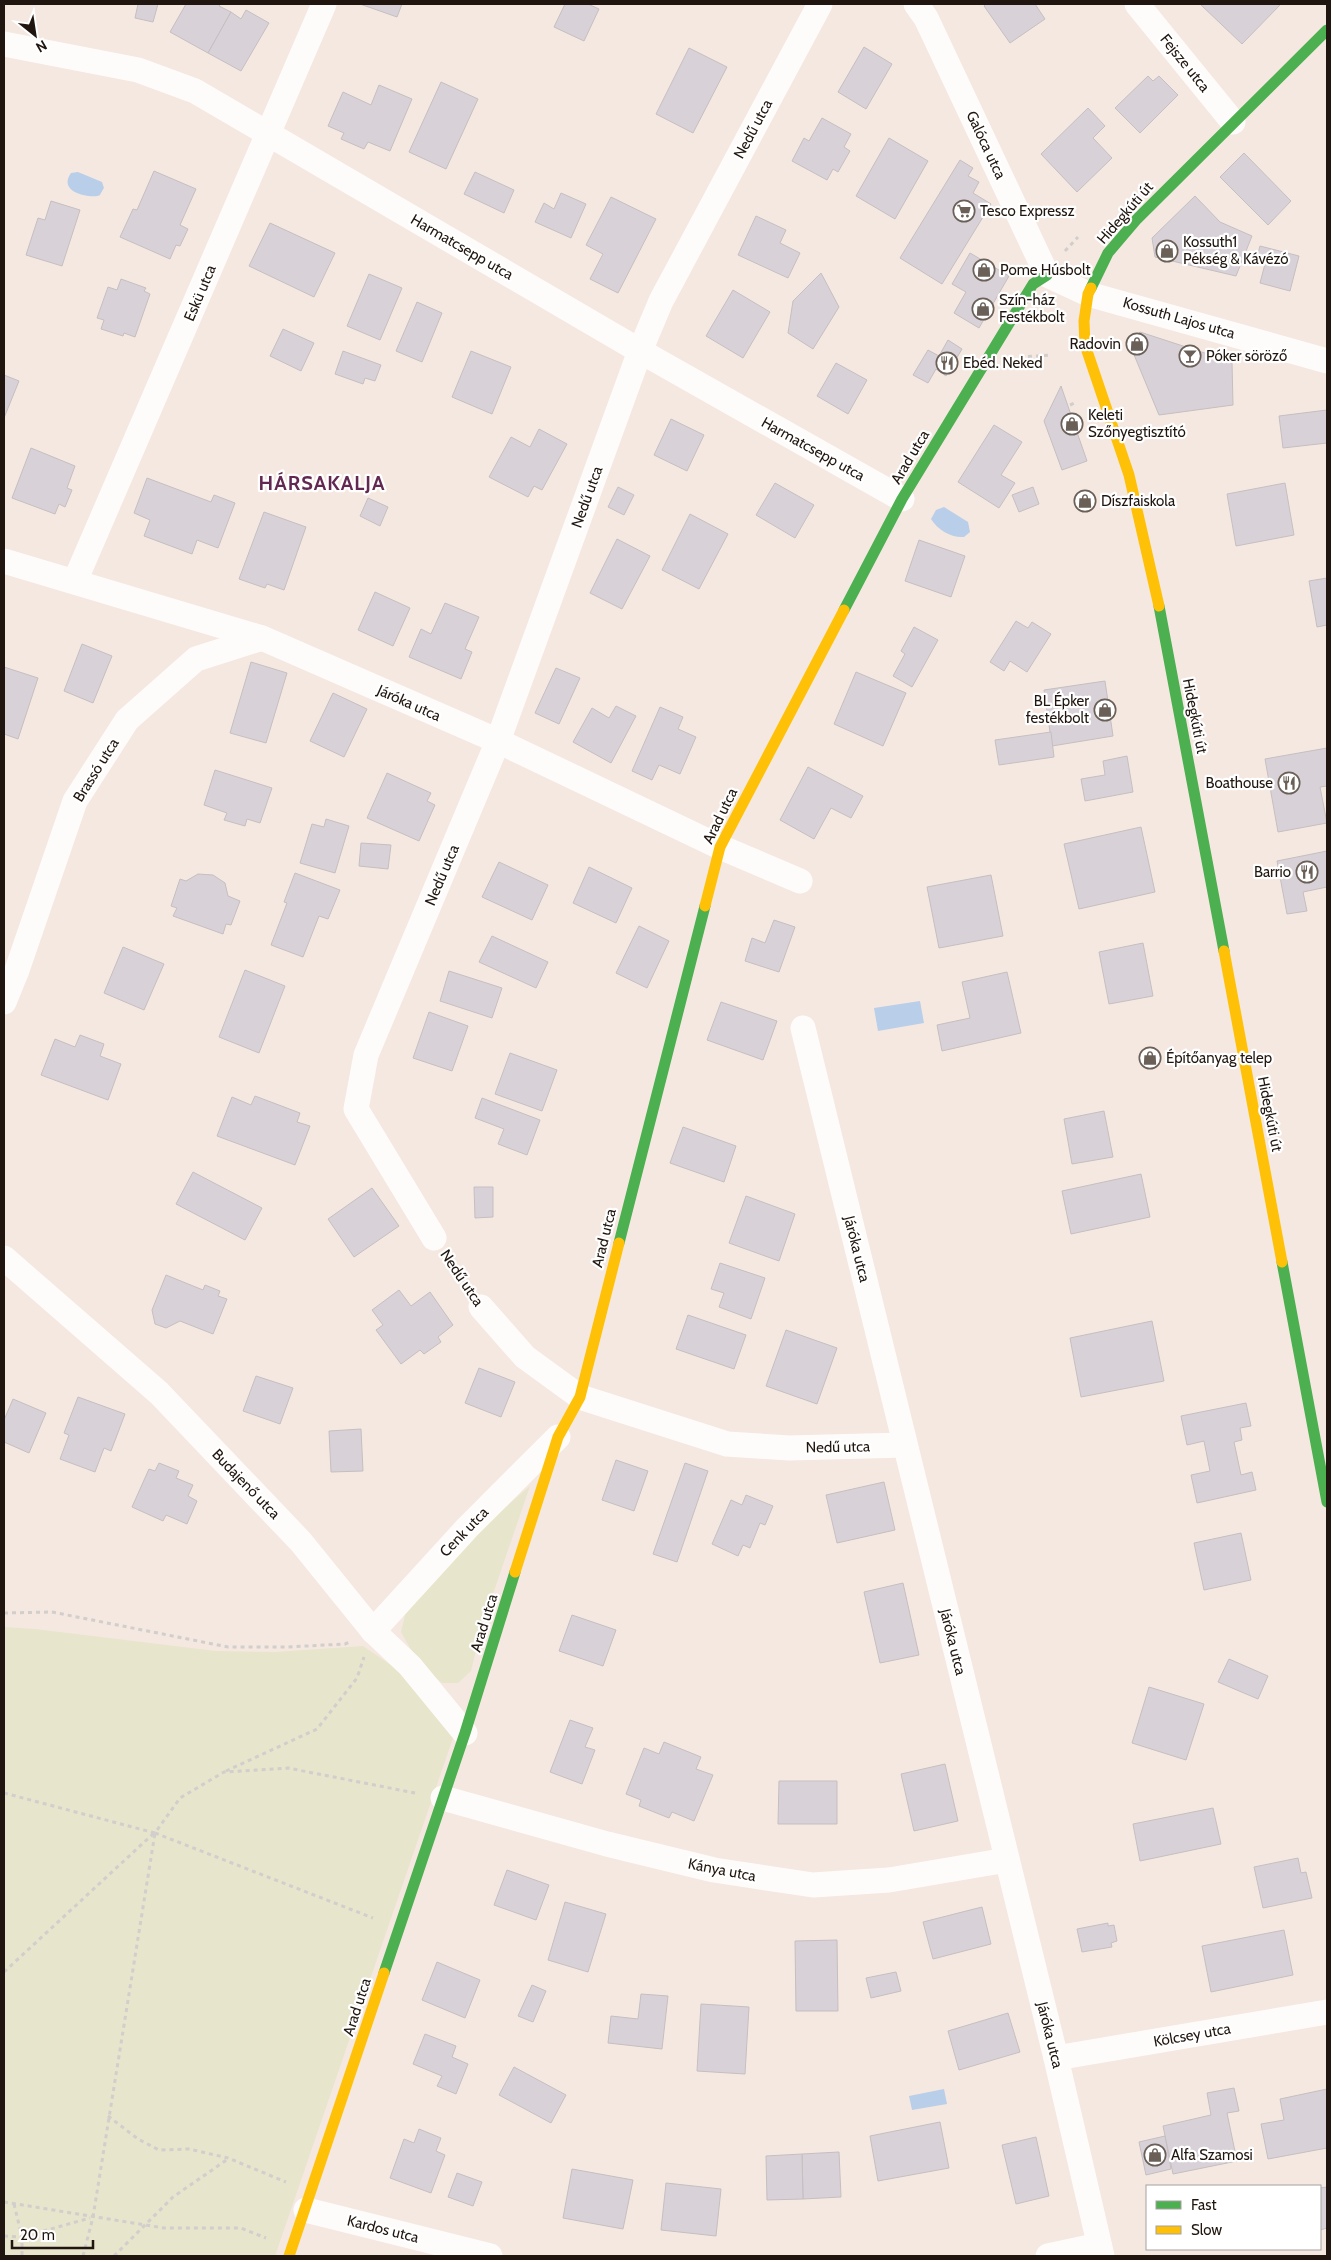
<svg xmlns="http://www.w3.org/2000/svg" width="1331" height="2260" font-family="Cabin,sans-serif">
<rect width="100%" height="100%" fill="#f5e8e0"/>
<g fill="#e7e5cc">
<path d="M530,1486L482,1626L471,1671L458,1683H442L418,1662L401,1632L406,1611L469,1539Z"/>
<path d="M4,1627L35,1629L216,1651L275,1652L363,1646L398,1670L453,1738L275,2256H4Z"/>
</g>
<g fill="#b9cee9">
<path d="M78,172L102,182L104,188C103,189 100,195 100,195C95,199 56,194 71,173Z"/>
<path d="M944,507L968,522L970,532L964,537C951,538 938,530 931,519L936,510Z"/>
<path d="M920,1001L924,1023L878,1031L874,1008Z"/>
<path d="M944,2089L947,2104L912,2110L909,2096Z"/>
</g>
<g fill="#d8d2d8" stroke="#c5bfc1">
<path d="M138,4H158L153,22L135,18Z"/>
<path d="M186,4H221L219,6L231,12L208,53L170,32Z"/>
<path d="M360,4H402L397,17Z"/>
<path d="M565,4H588L599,9L584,41L554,27Z"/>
<path d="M986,4H1035L1045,19L1010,43L984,6Z"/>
<path d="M1202,4H1281L1242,44L1201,5Z"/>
<path d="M246,10L269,23L241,71L208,53L231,12L241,19Z"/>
<path d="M864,47L892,64L866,109L838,92Z"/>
<path d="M689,48L727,67L693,133L656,114Z"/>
<path d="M1148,76L1153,81L1159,76L1178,95L1140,133L1115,108Z"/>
<path d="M441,82L478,99L446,169L409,152Z"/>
<path d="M379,85L412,99L390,151L368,142L364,149L341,139L344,133L328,126L343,92L371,105Z"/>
<path d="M1088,108L1105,126L1093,138L1112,158L1077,192L1041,154Z"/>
<path d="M822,118L851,134L844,147L850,151L838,172L833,169L827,180L792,161L804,138L809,141Z"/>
<path d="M889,138L928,161L895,219L856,196Z"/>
<path d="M1244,153L1291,201L1268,225L1220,177Z"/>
<path d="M960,160L973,168L968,176L979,182L973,193L991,204L942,284L900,258Z"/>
<path d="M154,171L196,189L180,225L188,229L180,246L176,245L170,259L120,237L133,209L137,210Z"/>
<path d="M475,172L514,190L504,213L464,194Z"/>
<path d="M561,193L586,204L571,238L535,222L544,203L554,209Z"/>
<path d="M1195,196L1220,222L1252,236L1236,276L1155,257L1152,238Z"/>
<path d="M611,197L656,219L618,293L590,279L603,254L586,245Z"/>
<path d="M51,201L80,210L62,266L26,255L38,218L45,220Z"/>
<path d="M756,216L786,230L780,243L800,253L788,278L738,255Z"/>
<path d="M270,223L335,253L314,297L249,266Z"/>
<path d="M1260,246L1299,256L1290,291L1260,283L1265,264L1256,261Z"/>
<path d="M970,253L1009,276L979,328L954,313L966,292L952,284Z"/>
<path d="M821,273L839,307L813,349L788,333L793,301Z"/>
<path d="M369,274L402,288L380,340L347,326Z"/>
<path d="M121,279L146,288L144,291L150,294L135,337L124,333L123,336L101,329L104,320L97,318L108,287L117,290Z"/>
<path d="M733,290L770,312L743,358L706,336Z"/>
<path d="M417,302L442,313L422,362L396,351Z"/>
<path d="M283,329L314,343L301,371L270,356Z"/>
<path d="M1140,332L1232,362L1233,405L1159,415L1130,345Z"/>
<path d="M948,340L962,349L946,376L936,369L928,383L913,375L928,350L939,356Z"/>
<path d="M343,351L381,365L375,381L365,378L363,384L335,374Z"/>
<path d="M471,351L511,367L492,414L452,397Z"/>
<path d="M836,363L867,380L848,414L817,396Z"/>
<path d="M4,375L19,381L4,418Z"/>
<path d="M1061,386L1087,461L1062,470L1044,421Z"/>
<path d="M1327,410V443L1283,448L1279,416Z"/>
<path d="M671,419L704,435L687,471L654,455Z"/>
<path d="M994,425L1022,442L1001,475L1015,483L999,508L958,482Z"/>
<path d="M539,429L567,444L542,490L534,486L528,497L489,477L511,437L530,447Z"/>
<path d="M31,448L75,466L67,488L72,490L65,507L59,504L55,514L12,498Z"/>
<path d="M147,478L211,502L214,495L235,503L218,548L197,540L192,554L144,536L150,520L134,513Z"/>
<path d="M775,483L814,505L795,538L756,515Z"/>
<path d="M1285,483L1294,535L1236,546L1227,494Z"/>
<path d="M618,487L634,495L624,515L608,507Z"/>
<path d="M1033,487L1039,504L1019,512L1012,495Z"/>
<path d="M368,498L388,507L380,526L360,516Z"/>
<path d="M264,512L306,527L284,590L267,584L265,588L239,579Z"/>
<path d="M690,514L728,534L699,589L662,570Z"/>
<path d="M617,539L650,556L622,609L590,593Z"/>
<path d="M919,540L965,556L951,597L905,581Z"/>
<path d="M1327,578V625L1317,627L1309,581Z"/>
<path d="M375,592L410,608L393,646L358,630Z"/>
<path d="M445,603L479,617L465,649L472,652L461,679L409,657L421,629L431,634Z"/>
<path d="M1016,621L1028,628L1032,622L1051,634L1027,672L1010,661L1004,671L990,662Z"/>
<path d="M914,627L938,640L912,687L893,676L905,654L901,651Z"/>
<path d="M82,644L112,656L93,703L64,691Z"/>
<path d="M251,662L287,673L266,743L230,733Z"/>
<path d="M4,667L38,678L18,739L4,734Z"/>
<path d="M556,668L580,678L559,724L535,713Z"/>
<path d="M856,672L906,693L883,746L834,724Z"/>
<path d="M1105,681L1113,736L1052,746L1044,690Z"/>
<path d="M333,693L367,709L344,757L310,741Z"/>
<path d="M616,706L636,716L611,763L573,742L592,708L609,718Z"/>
<path d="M660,707L683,717L678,729L696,737L680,774L659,765L652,780L632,771Z"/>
<path d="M1051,732L1054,757L999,765L995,740Z"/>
<path d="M1327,748V786L1320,787L1327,823L1278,832L1265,759Z"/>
<path d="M1127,756L1133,792L1085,801L1081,779L1105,775L1103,761Z"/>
<path d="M808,767L863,796L851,818L831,808L814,839L780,820Z"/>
<path d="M215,770L272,788L260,823L247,819L245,826L224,820L227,813L204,805Z"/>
<path d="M387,773L431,793L427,801L435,805L419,841L367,818Z"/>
<path d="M326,819L349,826L335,873L300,863L312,824L324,827Z"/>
<path d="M1141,827L1155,892L1079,909L1064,844Z"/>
<path d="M361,843L391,845L388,869L359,866Z"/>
<path d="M1327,851V887L1303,892L1307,911L1287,914L1277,861Z"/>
<path d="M499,862L548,885L532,920L482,897Z"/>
<path d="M589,867L632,888L616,923L573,903Z"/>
<path d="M295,873L340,890L328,919L319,916L303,957L271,945L287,903L284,902Z"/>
<path d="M198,874L213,875L225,883L228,896L240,901L231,925L226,924L223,934L173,916L177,908L171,906L180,879L186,881Z"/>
<path d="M991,875L1003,936L939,948L927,887Z"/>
<path d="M774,920L795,927L779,972L745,961L752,938L765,943Z"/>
<path d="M639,926L669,941L647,988L616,973Z"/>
<path d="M492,936L548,962L536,988L479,962Z"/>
<path d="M1143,943L1153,996L1109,1004L1099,952Z"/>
<path d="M123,947L164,964L144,1010L104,993Z"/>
<path d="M245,970L285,986L259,1053L219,1037Z"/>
<path d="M449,971L502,988L492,1018L440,1001Z"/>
<path d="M1007,972L1021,1033L942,1051L937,1025L970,1018L962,982Z"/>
<path d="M721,1002L777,1021L763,1060L707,1040Z"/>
<path d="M429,1012L468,1026L452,1071L413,1058Z"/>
<path d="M80,1035L104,1044L100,1056L121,1064L108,1100L41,1075L55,1039L75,1047Z"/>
<path d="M510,1053L557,1070L542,1111L495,1094Z"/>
<path d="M255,1096L300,1113L297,1122L310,1126L295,1165L217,1136L232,1097L251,1105Z"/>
<path d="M482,1098L540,1120L527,1155L498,1144L504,1129L475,1118Z"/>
<path d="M1104,1111L1113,1157L1072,1164L1064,1119Z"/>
<path d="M683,1127L736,1146L724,1182L670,1163Z"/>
<path d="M193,1172L262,1208L245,1240L176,1204Z"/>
<path d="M1141,1174L1150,1217L1071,1234L1062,1191Z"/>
<path d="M474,1187H493V1217L475,1218Z"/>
<path d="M372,1188L399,1226L354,1257L328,1219Z"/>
<path d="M746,1196L795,1214L779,1261L729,1243Z"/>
<path d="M720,1263L765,1278L751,1319L719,1307L724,1293L711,1289Z"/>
<path d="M166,1275L203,1290L205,1285L220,1291L218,1296L227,1299L213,1334L180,1321L166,1328L155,1324L152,1310Z"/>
<path d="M399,1290L411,1306L430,1292L453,1325L438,1337L441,1342L424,1354L420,1350L401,1364L376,1330L383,1325L372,1310Z"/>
<path d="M688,1315L746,1335L734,1369L676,1349Z"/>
<path d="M1152,1321L1164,1381L1081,1397L1070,1338Z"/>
<path d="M786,1330L837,1348L817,1404L766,1386Z"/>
<path d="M479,1368L515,1382L501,1417L465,1403Z"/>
<path d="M256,1376L293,1388L280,1424L243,1411Z"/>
<path d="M78,1397L125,1414L111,1451L104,1448L95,1472L60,1459L69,1435L64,1433Z"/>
<path d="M13,1399L46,1413L29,1453L4,1442V1420Z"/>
<path d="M1246,1403L1251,1426L1240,1428L1242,1440L1234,1442L1241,1475L1252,1472L1256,1490L1197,1503L1191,1475L1210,1471L1204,1441L1187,1445L1181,1416Z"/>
<path d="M361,1429L363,1471L331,1472L329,1431Z"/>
<path d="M616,1460L648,1471L634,1511L602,1500Z"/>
<path d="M159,1463L179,1471L176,1478L193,1485L188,1496L197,1501L187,1524L166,1515L163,1521L132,1507L149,1469L155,1471Z"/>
<path d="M685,1463L708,1471L677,1562L653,1554Z"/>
<path d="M884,1482L895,1530L837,1543L826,1495Z"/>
<path d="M746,1495L773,1506L765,1525L760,1523L750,1548L743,1545L738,1556L712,1544L731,1500L742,1505Z"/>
<path d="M1241,1533L1251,1580L1204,1590L1194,1543Z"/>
<path d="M903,1583L919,1655L880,1663L864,1592Z"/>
<path d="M572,1615L616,1630L603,1666L559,1651Z"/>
<path d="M1229,1659L1268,1676L1258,1699L1218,1682Z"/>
<path d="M1149,1687L1204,1704L1186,1760L1132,1743Z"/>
<path d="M570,1720L593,1728L585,1747L595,1750L582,1784L550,1772Z"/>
<path d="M664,1742L701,1757L696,1769L713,1775L694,1821L672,1812L669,1818L639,1806L641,1800L626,1794L644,1748L659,1754Z"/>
<path d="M945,1764L958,1821L914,1831L901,1774Z"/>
<path d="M779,1781H837V1824H778Z"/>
<path d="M1213,1808L1221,1844L1140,1861L1133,1824Z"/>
<path d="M1298,1858L1301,1873L1306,1872L1312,1898L1263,1908L1254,1867Z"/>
<path d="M507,1870L549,1885L536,1920L494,1905Z"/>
<path d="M565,1902L606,1914L588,1972L548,1960Z"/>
<path d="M982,1907L991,1944L933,1959L923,1922Z"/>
<path d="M1108,1923V1926L1114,1925L1117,1941L1111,1943L1112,1947L1082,1952L1077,1929Z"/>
<path d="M1284,1930L1293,1975L1211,1992L1202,1946Z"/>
<path d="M837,1940L838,2011H796L795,1941Z"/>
<path d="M437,1962L480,1980L465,2018L422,2000Z"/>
<path d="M896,1972L901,1991L871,1998L866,1978Z"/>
<path d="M532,1985L546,1991L533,2022L518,2016Z"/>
<path d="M641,1994L668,1996L662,2049L608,2043L611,2016L638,2019Z"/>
<path d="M701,2004L749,2007L745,2074L697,2071Z"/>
<path d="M1008,2013L1020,2052L959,2070L948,2031Z"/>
<path d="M425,2034L456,2046L452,2057L468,2064L456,2094L437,2086L442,2076L413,2064Z"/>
<path d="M514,2067L566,2095L551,2123L499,2095Z"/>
<path d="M1234,2088L1239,2111L1227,2113L1237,2161L1173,2174L1163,2126L1211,2115L1207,2093Z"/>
<path d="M1327,2089V2148L1268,2159L1261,2124L1284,2120L1280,2099Z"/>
<path d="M940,2122L949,2168L878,2181L870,2136Z"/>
<path d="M419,2129L441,2138L436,2151L445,2155L431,2193L390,2178L404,2139L414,2143Z"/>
<path d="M1165,2136L1171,2169L1146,2175L1139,2142Z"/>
<path d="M1036,2137L1049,2196L1016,2204L1002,2145Z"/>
<path d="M839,2152L841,2197L803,2199L802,2154Z"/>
<path d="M802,2154L803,2199L767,2200L766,2156Z"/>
<path d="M572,2169L633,2180L623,2229L563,2218Z"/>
<path d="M457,2173L482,2182L473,2206L448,2197Z"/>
<path d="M666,2183L721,2189L716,2236L661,2230Z"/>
<path d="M1327,2187V2228L1320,2230V2188Z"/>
</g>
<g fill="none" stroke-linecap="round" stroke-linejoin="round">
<g stroke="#d1cecc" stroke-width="3" stroke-dasharray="4 4" stroke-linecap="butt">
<path d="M1065,251L1078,237"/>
<path d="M1020,357L1052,355"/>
<path d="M1070,405L1077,402"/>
<path d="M448,1259L467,1287"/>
<path d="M4,1613L52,1612L228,1647H287L345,1644L350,1642"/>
<path d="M226,1771L317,1729L357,1678L364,1657"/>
<path d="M4,1793L155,1833L180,1798L224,1772L288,1768L415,1793"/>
<path d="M155,1833L373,1918"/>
<path d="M4,1972L154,1833"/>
<path d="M108,2116L138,2139L159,2150L189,2149L228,2158L286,2182"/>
<path d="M4,2202L164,2228H241L266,2238"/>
<path d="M14,2204L22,2237V2256"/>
<path d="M4,2236L22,2237L90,2218"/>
<path d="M83,2256L93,2217L155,1833"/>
<path d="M114,2256L173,2197L228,2159"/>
</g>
<g stroke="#fefcfa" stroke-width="25">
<path d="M916,4L926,18L1047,275L1088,294L1327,361"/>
<path d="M1137,4L1233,122"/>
<path d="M4,44L138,70L195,91L640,351L902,499"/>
<path d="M4,561L262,638L498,741L720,847L800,881"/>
<path d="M75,581L324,4"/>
<path d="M4,1002L17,970L75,801L127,720L196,659L262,638"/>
<path d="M803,1028L1056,2058L1102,2256"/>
<path d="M434,1238L356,1109L366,1055L498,741L640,351L661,301L820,4"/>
<path d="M4,1258L159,1393L301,1542L373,1631L410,1666L465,1733"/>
<path d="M481,1307L525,1357L580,1397L727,1444L789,1448L905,1445"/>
<path d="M373,1631L467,1528L558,1437"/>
<path d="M443,1798L607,1844L714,1870L813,1885L889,1880L1007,1860"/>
<path d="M1056,2058L1327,2012"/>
<path d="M306,2210L490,2256"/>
<path d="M1048,2256L1099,2245"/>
</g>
<g stroke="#4caf50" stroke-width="11">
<path d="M1091,288L1108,253L1137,219L1327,30"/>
<path d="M1159,606L1224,951"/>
<path d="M844,610L902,499L1033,284L1047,275"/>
<path d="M619,1243L705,906"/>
<path d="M1282,1262L1327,1502"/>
<path d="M384,1973L465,1733L515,1572"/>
</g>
<g stroke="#ffc107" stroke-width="11">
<path d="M1091,288L1088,294L1084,321L1085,345L1129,475L1159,606"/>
<path d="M705,906L720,847L844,610"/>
<path d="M1224,951L1282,1262"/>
<path d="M515,1572L558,1437L580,1397L619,1243"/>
<path d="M289,2256L384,1973"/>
</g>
</g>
<defs>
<g id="supermarket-ring" transform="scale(1.125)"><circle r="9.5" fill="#fff" stroke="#6b6058" stroke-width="1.5"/><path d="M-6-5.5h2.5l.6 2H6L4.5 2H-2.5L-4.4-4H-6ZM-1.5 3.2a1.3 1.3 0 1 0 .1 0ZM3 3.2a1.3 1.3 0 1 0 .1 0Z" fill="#6b6058"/></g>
<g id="shop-ring" transform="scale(1.125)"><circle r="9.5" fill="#fff" stroke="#6b6058" stroke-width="1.5"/><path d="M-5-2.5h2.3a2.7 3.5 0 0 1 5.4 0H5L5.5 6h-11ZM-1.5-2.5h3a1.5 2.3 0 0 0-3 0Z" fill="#6b6058"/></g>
<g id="bar-ring" transform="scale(1.125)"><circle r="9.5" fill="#fff" stroke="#6b6058" stroke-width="1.5"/><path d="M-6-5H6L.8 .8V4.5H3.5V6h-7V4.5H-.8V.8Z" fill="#6b6058"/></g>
<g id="restaurant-ring" transform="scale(1.125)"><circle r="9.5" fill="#fff" stroke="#6b6058" stroke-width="1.5"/><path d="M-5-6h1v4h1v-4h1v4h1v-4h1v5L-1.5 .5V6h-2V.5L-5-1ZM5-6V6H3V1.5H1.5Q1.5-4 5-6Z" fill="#6b6058"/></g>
</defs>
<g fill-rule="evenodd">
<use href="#supermarket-ring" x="964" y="211"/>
<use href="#shop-ring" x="1167" y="251"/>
<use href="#shop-ring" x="984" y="270"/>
<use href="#shop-ring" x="983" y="309"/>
<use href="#shop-ring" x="1137" y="344"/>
<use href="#bar-ring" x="1190" y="356"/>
<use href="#restaurant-ring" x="947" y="363"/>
<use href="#shop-ring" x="1072" y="424"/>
<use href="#shop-ring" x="1085" y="501"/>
<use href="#shop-ring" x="1105" y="710"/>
<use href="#restaurant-ring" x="1289" y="783"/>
<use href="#restaurant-ring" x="1307" y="872"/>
<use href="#shop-ring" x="1150" y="1058"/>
<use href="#shop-ring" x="1155" y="2155"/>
</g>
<g text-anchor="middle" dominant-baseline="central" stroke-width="4.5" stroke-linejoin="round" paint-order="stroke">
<g font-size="15" fill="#20160f" stroke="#fff">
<text transform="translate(1185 63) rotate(51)">Fejsze utca</text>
<text transform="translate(753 129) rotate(-62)">Nedű utca</text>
<text transform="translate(986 145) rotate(65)">Galóca utca</text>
<text transform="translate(1125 213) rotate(-49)">Hidegkúti út</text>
<text transform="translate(462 247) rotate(30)">Harmatcsepp utca</text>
<text transform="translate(200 293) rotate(-67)">Eskü utca</text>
<text transform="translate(1179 318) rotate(16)">Kossuth Lajos utca</text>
<text transform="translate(813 449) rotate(29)">Harmatcsepp utca</text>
<text transform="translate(910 457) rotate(-59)">Arad utca</text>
<text transform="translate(587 497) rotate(-70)">Nedű utca</text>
<text transform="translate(409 703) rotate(24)">Járóka utca</text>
<text transform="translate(1195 716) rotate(79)">Hidegkúti út</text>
<text transform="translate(96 770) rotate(-58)">Brassó utca</text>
<text transform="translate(720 816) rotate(-64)">Arad utca</text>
<text transform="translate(442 875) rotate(-67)">Nedű utca</text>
<text transform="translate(1270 1114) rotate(79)">Hidegkúti út</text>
<text transform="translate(604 1238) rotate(-76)">Arad utca</text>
<text transform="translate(857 1249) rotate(76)">Járóka utca</text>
<text transform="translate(462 1278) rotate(56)">Nedű utca</text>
<text transform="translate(838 1447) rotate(-1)">Nedű utca</text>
<text transform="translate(246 1484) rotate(46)">Budajenő utca</text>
<text transform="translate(464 1532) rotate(-46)">Cenk utca</text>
<text transform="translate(484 1623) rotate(-73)">Arad utca</text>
<text transform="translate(953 1642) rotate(76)">Járóka utca</text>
<text transform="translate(722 1870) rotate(11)">Kánya utca</text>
<text transform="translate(357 2007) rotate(-72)">Arad utca</text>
<text transform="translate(1050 2035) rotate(76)">Járóka utca</text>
<text transform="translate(1192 2035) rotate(-10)">Kölcsey utca</text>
<text transform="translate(383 2229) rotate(14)">Kardos utca</text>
</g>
<g font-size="15" fill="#20160f" stroke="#fff" text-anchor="start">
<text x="980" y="211">Tesco Expressz</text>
<text x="1183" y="242">Kossuth1<tspan x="1183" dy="17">Pékség &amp; Kávézó</tspan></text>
<text x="1000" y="270">Pome Húsbolt</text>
<text x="999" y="300">Szín-ház<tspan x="999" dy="17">Festékbolt</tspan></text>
<text x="1121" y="344" text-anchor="end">Radovin</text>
<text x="1206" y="356">Póker söröző</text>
<text x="963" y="363">Ebéd. Neked</text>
<text x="1088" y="415">Keleti<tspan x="1088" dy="17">Szőnyegtisztító</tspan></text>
<text x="1101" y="501">Díszfaiskola</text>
<text x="1089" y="701" text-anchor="end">BL Épker<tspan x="1089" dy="17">festékbolt</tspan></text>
<text x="1273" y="783" text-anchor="end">Boathouse</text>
<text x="1291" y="872" text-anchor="end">Barrio</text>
<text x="1166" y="1058">Építőanyag telep</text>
<text x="1171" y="2155">Alfa Szamosi</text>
</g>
<g font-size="20" font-weight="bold" letter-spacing="1" fill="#632851" stroke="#fff">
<text x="322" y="483">HÁRSAKALJA</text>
</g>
</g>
<rect width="1331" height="2260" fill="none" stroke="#20160f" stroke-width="10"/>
<rect x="1146" y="2185" width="175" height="65" fill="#ffffff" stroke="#a6a29f"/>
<rect x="1156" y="2201" width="25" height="8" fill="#4caf50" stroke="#a6a29f"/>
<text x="1191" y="2210" font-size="15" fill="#20160f">Fast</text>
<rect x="1156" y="2226" width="25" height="8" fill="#ffc107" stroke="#a6a29f"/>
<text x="1191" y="2235" font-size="15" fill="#20160f">Slow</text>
<g transform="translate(35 35) rotate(150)" stroke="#ffffff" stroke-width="4" paint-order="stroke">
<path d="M0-4L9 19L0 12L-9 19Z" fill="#20160f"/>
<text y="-8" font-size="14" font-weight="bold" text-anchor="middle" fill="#20160f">N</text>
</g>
<path d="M12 2240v8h81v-8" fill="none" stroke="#20160f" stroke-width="2.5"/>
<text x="20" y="2240" font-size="15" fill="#20160f" stroke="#ffffff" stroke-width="4" paint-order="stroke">20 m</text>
</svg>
